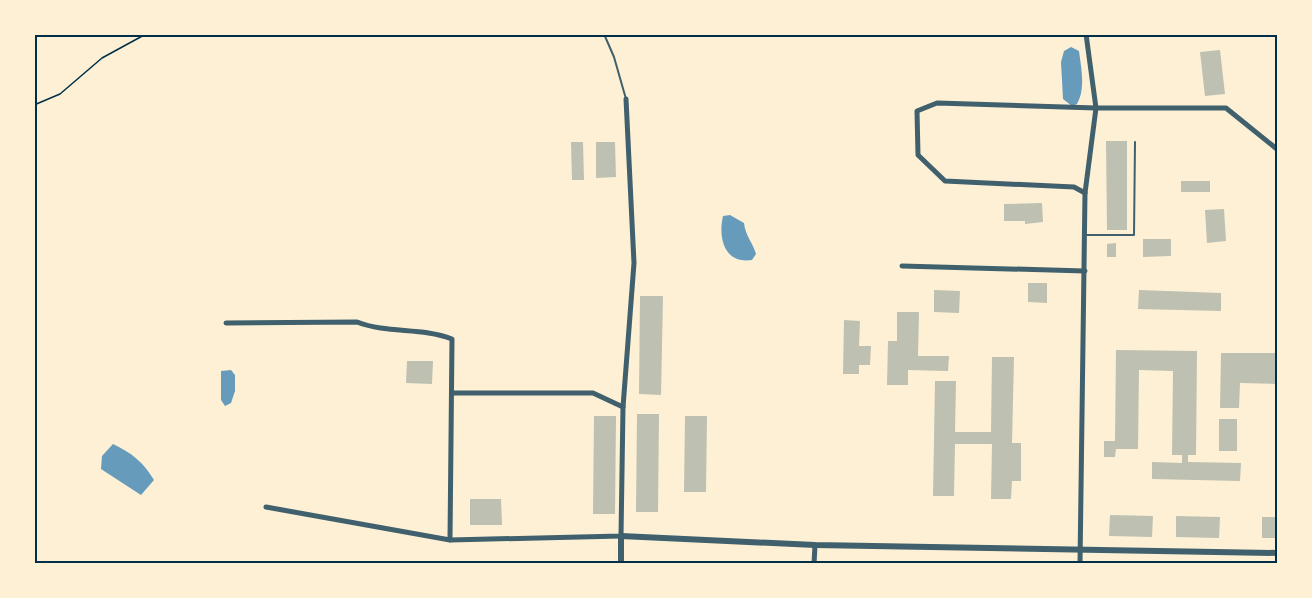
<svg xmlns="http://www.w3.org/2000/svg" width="1312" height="598" font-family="Overpass,sans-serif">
<rect width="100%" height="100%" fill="#fdf0d5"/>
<g fill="#669bbc">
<path d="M1071,47L1079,51C1081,67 1086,89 1077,104L1072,106L1063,99L1061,62L1064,51Z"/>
<path d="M730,215L744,223C745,235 753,243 756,254L752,260C724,264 718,238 723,216Z"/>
<path d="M231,370L235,375V391L231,403L225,406L221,400V371Z"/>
<path d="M113,444C132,453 143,462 154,480L141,495L101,469L102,456Z"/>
</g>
<g fill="#bec0b2">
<path d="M1220,50L1225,94L1205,96L1200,52Z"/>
<path d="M1106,141H1127V230H1107Z"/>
<path d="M571,142H583L584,180H572Z"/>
<path d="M596,142H615L616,177L596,178Z"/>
<rect x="1181" y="181" width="29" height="11"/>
<path d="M1042,203L1043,222L1025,224V221H1004V204Z"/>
<path d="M1224,209L1226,241L1207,243L1205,210Z"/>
<path d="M1143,239H1171V256L1143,257Z"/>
<path d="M1116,243V257H1107V244Z"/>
<path d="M1028,283H1047V303L1028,302Z"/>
<path d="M934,290L960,291L959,313L934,312Z"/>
<path d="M1139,290L1221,293V311L1138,309Z"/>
<path d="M640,296H663L661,395L639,394Z"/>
<path d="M897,312H919L918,356H949L948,371L908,370V385H887L888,341H897Z"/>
<path d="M844,320L860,321L859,346H871L870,365H859V374H843Z"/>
<path d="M1116,350L1197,351L1196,455H1188V462L1241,463L1240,481L1152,479V462L1182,463V455H1172L1173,371L1139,370L1138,449H1116L1115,457H1104V441H1115Z"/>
<path d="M1221,353H1278V384L1240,383L1239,408H1220Z"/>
<path d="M992,357H1014L1012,443H1021V481H1012L1011,499H991L992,444H955L954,496H933L935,381H956L955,432H991Z"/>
<path d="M407,361H433L432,384L406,383Z"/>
<path d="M637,414H659L658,512H636Z"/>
<path d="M594,416H616L615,514H593Z"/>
<path d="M685,416H707L706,492H684Z"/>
<rect x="1219" y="419" width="18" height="32"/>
<path d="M470,499H501L502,525H470Z"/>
<path d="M1110,515L1153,516L1152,537L1109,536Z"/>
<path d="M1176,516L1220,517L1219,538L1176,537Z"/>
<rect x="1262" y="517" width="16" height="21"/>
</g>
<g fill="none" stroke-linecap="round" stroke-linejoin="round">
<path stroke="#003049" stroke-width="1.5" d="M34,105L60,94L102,58L146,34"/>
<g stroke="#3f606c" stroke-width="2">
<path d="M604,34L614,57L626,99"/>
<path d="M1086,235H1134L1135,142"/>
</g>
<g stroke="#3f606c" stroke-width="5">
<path d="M1085,193L1074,187L945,181L918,155L917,111L937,103L1096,108L1086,34"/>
<path d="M902,266L1085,271"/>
<path d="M226,323L357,322C388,334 421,327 452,339L450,540"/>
<path d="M453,393H593L623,407"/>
<path d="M266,507L450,540L621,536L623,407L634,263L626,99"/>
<path d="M814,564L815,545"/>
<path d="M1080,564L1085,193L1096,108H1226L1278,150"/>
</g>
<path stroke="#3f606c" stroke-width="6" d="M621,564V536L815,545L1278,553"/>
</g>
<rect width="1312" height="598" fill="none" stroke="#fdf0d5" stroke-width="72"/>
<rect x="36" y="36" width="1240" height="526" fill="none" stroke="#003049" stroke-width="2"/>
</svg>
